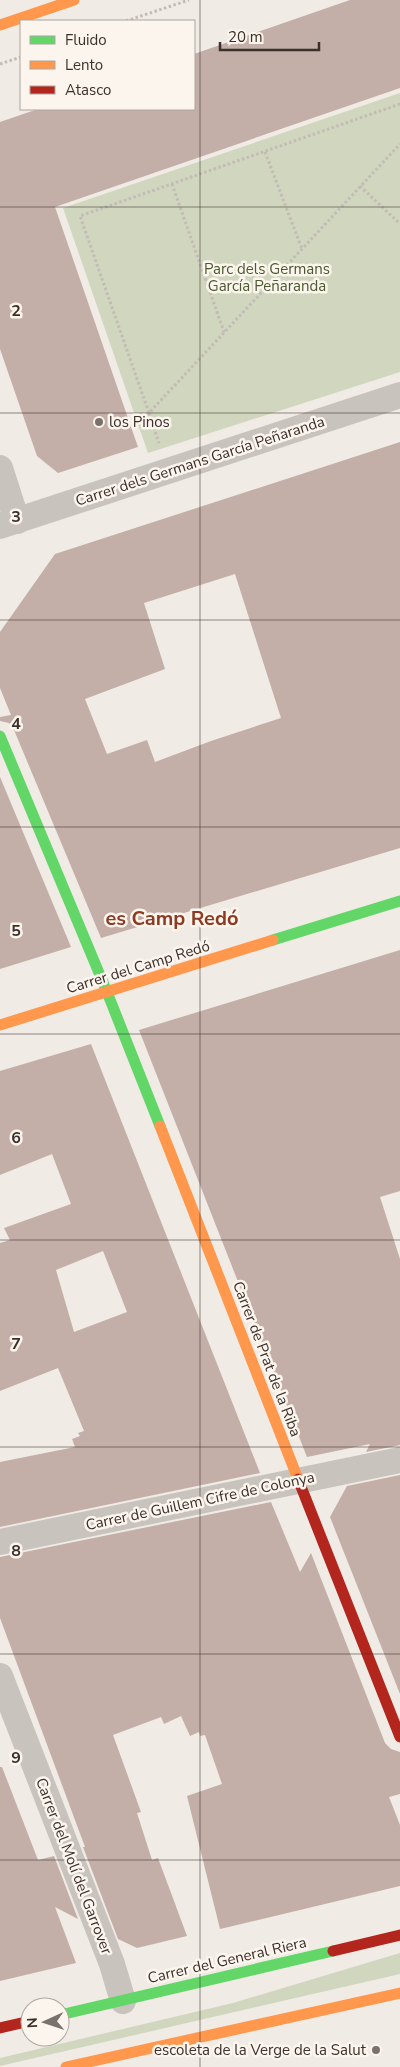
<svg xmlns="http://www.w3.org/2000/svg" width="400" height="2067" font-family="'Nunito Sans',sans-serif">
<rect width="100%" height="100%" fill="#f0ebe5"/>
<g fill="#d1d6bf">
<path d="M400,93V372L148,453L63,208Z"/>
<path d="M400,1953V1974L0,2066V2058L233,2003Z"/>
</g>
<g fill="#c3afa7" fill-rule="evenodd">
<path d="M350,0H400V88L55,207L138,447L58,473L37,456L0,349V122L38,109H194V54Z"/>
<path d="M400,442V848L101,938L14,730L9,723L0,721V717L11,715L0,688V632L55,554ZM235,574L281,718L211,741L155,762L147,740L107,754L85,699L165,669L144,603Z"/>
<path d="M0,777L71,947L0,969Z"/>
<path d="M400,950V1191L380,1197L400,1259V1445L366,1452L370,1444L307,1457L139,1030Z"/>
<path d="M91,1044L260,1473L0,1527V1462L75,1447L72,1439L80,1436L78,1433L84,1431L58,1368L0,1391V1243L10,1240L4,1228L71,1204L52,1154L0,1175V1071ZM103,1251L127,1312L74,1332L56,1270Z"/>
<path d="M400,1475V1694L330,1517L347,1486Z"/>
<path d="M271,1502L300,1572L311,1553L385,1743L391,1749L400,1752V1794L389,1797L400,1825V1886L220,1929L187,1796L222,1784L205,1735L200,1736L199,1732L190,1736L181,1716L164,1724L161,1717L113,1735L141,1812L137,1813L152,1860L158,1858L187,1936L137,1948L118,1939L83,1847H85L0,1618V1557Z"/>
<path d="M0,1767H2L38,1860L54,1856L78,1919L55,1907L76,1963L0,1981Z"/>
</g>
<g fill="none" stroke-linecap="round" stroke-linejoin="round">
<g stroke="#c2bbb6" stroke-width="3" stroke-dasharray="2.5 2.5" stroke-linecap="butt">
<path d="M126,21L189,0"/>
<path d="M0,64L21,57"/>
<path d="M400,104L80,216L149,413L400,144"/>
<path d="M265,152L302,249"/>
<path d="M172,184L224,332"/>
<path d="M360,186L400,224"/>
<path d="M149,413L159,443"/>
</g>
<g stroke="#c9c3be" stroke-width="26">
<path d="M0,468L17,521"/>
<path d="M0,526L400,395"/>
<path d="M0,1542L400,1460"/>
<path d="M0,1676L112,1964L123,2001"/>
</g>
<g stroke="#63d668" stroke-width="11">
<path d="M0,736L107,992L160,1126"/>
<path d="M273,940L400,901"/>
<path d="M60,2015L333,1951"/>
</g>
<g stroke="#ff974d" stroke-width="11">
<path d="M0,25L74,0"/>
<path d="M0,1025L273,940"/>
<path d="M160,1126L298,1479"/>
<path d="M66,2067L400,1993"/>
</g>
<g stroke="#b3261e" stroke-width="11">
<path d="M298,1479L400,1737"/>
<path d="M333,1951L400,1935"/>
<path d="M0,2028L30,2021"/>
</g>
</g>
<path fill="none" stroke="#3b302b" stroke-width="1" stroke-opacity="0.55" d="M200,0V2067M0,207H400M0,413H400M0,620H400M0,827H400M0,1034H400M0,1240H400M0,1447H400M0,1654H400M0,1860H400"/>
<g fill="#7a716c" stroke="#fbf5ee" stroke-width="2">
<circle cx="99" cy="422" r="5"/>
<circle cx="376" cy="2050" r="5"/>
</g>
<g text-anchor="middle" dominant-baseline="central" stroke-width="5" stroke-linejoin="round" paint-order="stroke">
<g font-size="15" fill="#4a5a2e" stroke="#fbf5ee">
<text x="267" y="269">Parc dels Germans<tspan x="267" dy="17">García Peñaranda</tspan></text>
</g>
<g font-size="15" fill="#3b302b" stroke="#fbf5ee" text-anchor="start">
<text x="109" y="422">los Pinos</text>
<text x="366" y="2050" text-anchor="end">escoleta de la Verge de la Salut</text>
</g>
<g font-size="15" fill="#3b302b" stroke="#fbf5ee">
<text transform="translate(200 461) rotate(-18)">Carrer dels Germans García Peñaranda</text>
<text transform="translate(138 967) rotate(-17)">Carrer del Camp Redó</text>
<text transform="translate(267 1359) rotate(69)">Carrer de Prat de la Riba</text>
<text transform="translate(200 1501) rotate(-12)">Carrer de Guillem Cifre de Colonya</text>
<text transform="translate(74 1866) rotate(69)">Carrer del Molí del Garrover</text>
<text transform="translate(227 1960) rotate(-13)">Carrer del General Riera</text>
</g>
<g font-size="20" font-weight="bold" fill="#8c3b22" stroke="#fbf5ee">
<text x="172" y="918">es Camp Redó</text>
</g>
</g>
<g font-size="16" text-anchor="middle" font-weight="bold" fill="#3b302b" stroke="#fbf5ee" stroke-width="5" stroke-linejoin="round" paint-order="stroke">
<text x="16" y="316">2</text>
<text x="16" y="522">3</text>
<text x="16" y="729">4</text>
<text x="16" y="936">5</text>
<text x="16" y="1143">6</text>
<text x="16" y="1349">7</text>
<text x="16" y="1556">8</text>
<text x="16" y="1763">9</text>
</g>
<rect x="20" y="20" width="175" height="90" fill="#fbf5ee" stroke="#aea6a0"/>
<rect x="30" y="36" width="25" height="8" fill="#63d668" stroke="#aea6a0"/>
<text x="65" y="45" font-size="15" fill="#3b302b">Fluido</text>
<rect x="30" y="61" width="25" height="8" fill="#ff974d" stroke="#aea6a0"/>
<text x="65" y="70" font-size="15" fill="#3b302b">Lento</text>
<rect x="30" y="86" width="25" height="8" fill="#b3261e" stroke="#aea6a0"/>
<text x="65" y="95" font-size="15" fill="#3b302b">Atasco</text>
<g transform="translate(45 2022) rotate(267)"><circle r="24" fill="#fbf5ee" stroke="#aea6a0"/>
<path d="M0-4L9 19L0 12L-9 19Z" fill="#7a716c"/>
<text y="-8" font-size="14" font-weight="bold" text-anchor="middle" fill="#3b302b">N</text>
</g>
<path d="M220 42v8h99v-8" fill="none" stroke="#3b302b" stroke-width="2.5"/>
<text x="228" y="42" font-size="15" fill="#3b302b" stroke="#fbf5ee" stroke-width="4" paint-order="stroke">20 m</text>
</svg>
